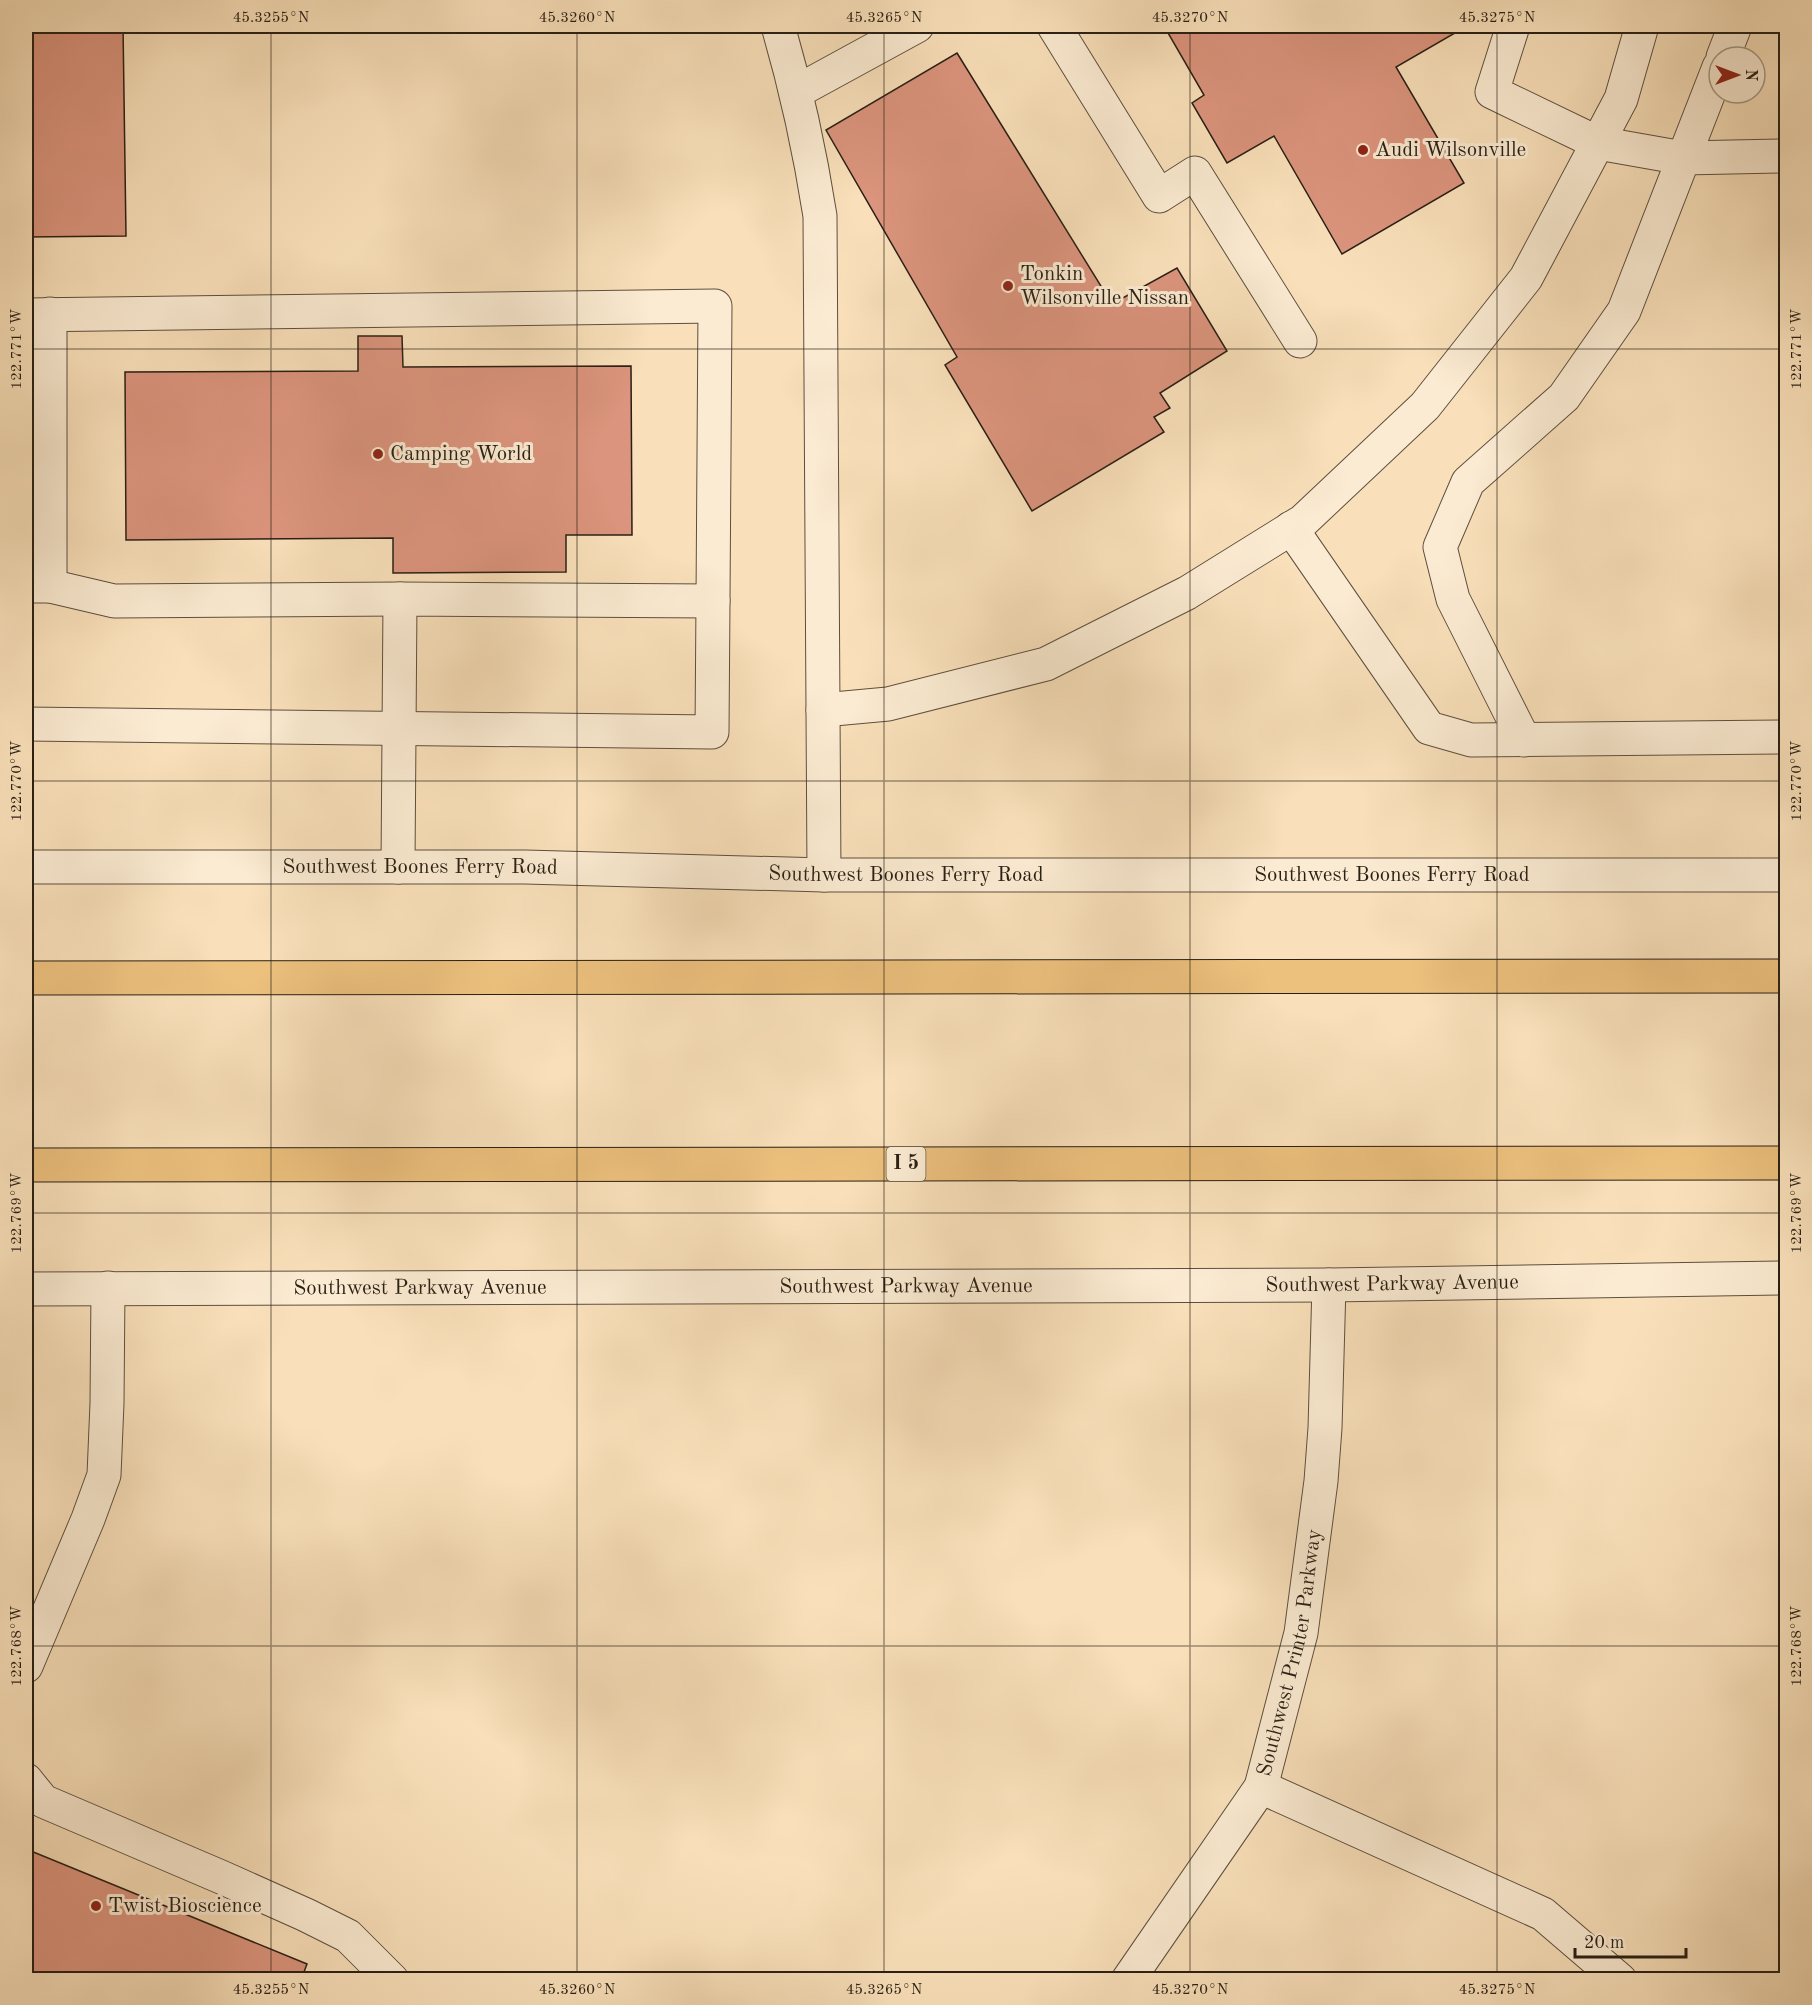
<svg xmlns="http://www.w3.org/2000/svg" width="1812" height="2005" font-family="'Old Standard TT',serif">
<rect width="100%" height="100%" fill="#f9e0ba"/>
<filter id="stains"><feTurbulence type="fractalNoise" baseFrequency=".00333" numOctaves="4"/><feColorMatrix values="0 0 0 0 .2 0 0 0 0 .09 0 0 0 0 .02 0 0 0 .5 -.17"/></filter>
<radialGradient id="worn" r=".72"><stop offset=".6" stop-color="#630" stop-opacity="0"/><stop offset="1" stop-color="#630" stop-opacity=".3"/></radialGradient>
<g fill="#db947d" stroke="#291f15" stroke-width="1.5">
<path d="M26,26H123L126,236L26,237Z"/>
<path d="M1164,26H1467L1396,67L1464,183L1342,254L1274,136L1227,163L1192,103L1204,95Z"/>
<path d="M957,53L1112,304L1177,268L1227,351L1160,393L1170,408L1154,417L1164,432L1032,511L945,365L957,357L826,130Z"/>
<path d="M358,336H402L403,367L631,366L632,535H566V572L393,573V538L126,540L125,372L358,371Z"/>
<path d="M26,1849L307,1964L301,1980H26Z"/>
</g>
<g fill="none" stroke-linecap="round" stroke-linejoin="round">
<g stroke="#5d4f3e" stroke-width="35">
<g id="minor">
<path d="M778,26C796,88 810,152 820,216L824,875"/>
<path d="M1054,26L1159,196L1195,173L1300,341"/>
<path d="M1513,26L1492,92L1598,143L1683,158L1786,156"/>
<path d="M1723,57L1735,26"/>
<path d="M796,92L917,26"/>
<path d="M50,314V586"/>
<path d="M26,315L715,306L713,601L400,599L398,867"/>
<path d="M1291,528L1429,728L1471,740L1786,737"/>
<path d="M26,586H50L114,601L400,599"/>
<path d="M823,710L888,704L1046,664L1187,593L1303,521L1425,406L1526,278L1621,99L1642,26"/>
<path d="M26,724L712,732L713,601"/>
<path d="M1524,740L1453,599L1440,547L1468,482L1564,397L1624,311L1719,67"/>
<path id="s1" d="M26,867H525L824,875H1786"/>
<path id="s2" d="M26,1289L1329,1285L1786,1278"/>
<path d="M26,1666L88,1519L104,1475L107,1403L108,1288"/>
<path d="M26,1780L43,1801L221,1877L306,1915L348,1936L392,1980"/>
<path d="M1261,1787L1543,1914L1620,1980"/>
<path id="s3" d="M1128,1980L1261,1787L1301,1633L1321,1481L1325,1428L1329,1285"/>
</g>
</g>
<g stroke="#291f15" stroke-width="35">
<g id="highway">
<path d="M26,978L1786,976"/>
<path d="M26,1165L1786,1163"/>
</g>
</g>
<use href="#minor" stroke="#fbebd2" stroke-width="33"/>
<use href="#highway" stroke="#ecc07d" stroke-width="33"/>
</g>
<path fill="none" stroke="#291f15" stroke-width="1.5" stroke-opacity="0.45" d="M271,26V1980M577,26V1980M884,26V1980M1190,26V1980M1497,26V1980M26,349H1786M26,781H1786M26,1213H1786M26,1646H1786"/>
<g fill="#8f2418" stroke="#fbebd2" stroke-width="2">
<circle cx="1363" cy="150" r="6"/>
<circle cx="1008" cy="286" r="6"/>
<circle cx="378" cy="454" r="6"/>
<circle cx="96" cy="1906" r="6"/>
</g>
<g text-anchor="middle" dominant-baseline="central" stroke-width="6" stroke-linejoin="round" paint-order="stroke">
<rect fill="#fbebd2" stroke="#685c4e" stroke-width="1.5" x="886.5" y="1147" width="39" height="34" rx="4.5"/>
<g font-size="20" font-weight="bold" fill="#291f15">
<text x="906" y="1164">I 5</text>
</g>
<g font-size="21" fill="#291f15" stroke="#fbebd2" text-anchor="start">
<text x="1375" y="150">Audi Wilsonville</text>
<text x="1020" y="274">Tonkin<tspan x="1020" dy="24">Wilsonville Nissan</tspan></text>
<text x="390" y="454">Camping World</text>
<text x="108" y="1906">Twist Bioscience</text>
</g>
<g font-size="21" fill="#291f15" stroke="#fbebd2">
<text stroke="none"><textPath href="#s1" startOffset="394">Southwest Boones Ferry Road</textPath></text>
<text stroke="none"><textPath href="#s1" startOffset="880">Southwest Boones Ferry Road</textPath></text>
<text stroke="none"><textPath href="#s1" startOffset="1366">Southwest Boones Ferry Road</textPath></text>
<text stroke="none"><textPath href="#s2" startOffset="1366">Southwest Parkway Avenue</textPath></text>
<text stroke="none"><textPath href="#s2" startOffset="880">Southwest Parkway Avenue</textPath></text>
<text stroke="none"><textPath href="#s2" startOffset="394">Southwest Parkway Avenue</textPath></text>
<text stroke="none"><textPath href="#s3" startOffset="372">Southwest Printer Parkway</textPath></text>
</g>
</g>
<rect width="1812" height="2005" fill="none" stroke="#f9e0ba" stroke-width="66"/>
<g transform="translate(1737 75) rotate(90)"><circle r="28" fill="#fbebd2" stroke="#a79986" stroke-width="1.5"/>
<path d="M0-4.5L10 22L0 15L-10 22Z" fill="#8f2418"/>
<text y="-9" font-size="16" font-weight="bold" text-anchor="middle" fill="#291f15">N</text>
</g>
<path d="M1575 1948v9h111v-9" fill="none" stroke="#291f15" stroke-width="3"/>
<text x="1584" y="1948" font-size="18" fill="#291f15" stroke="#fbebd2" stroke-width="4.5" paint-order="stroke">20 m</text>
<rect x="33" y="33" width="1746" height="1939" fill="none" stroke="#291f15" stroke-width="2"/>
<g font-size="15" text-anchor="middle" fill="#291f15">
<text x="271" y="22">45.3255°N</text>
<text x="577" y="22">45.3260°N</text>
<text x="884" y="22">45.3265°N</text>
<text x="1190" y="22">45.3270°N</text>
<text x="1497" y="22">45.3275°N</text>
<text transform="translate(1796 349) rotate(-90)" y="5">122.771°W</text>
<text transform="translate(16 349) rotate(-90)" y="5">122.771°W</text>
<text transform="translate(1796 781) rotate(-90)" y="5">122.770°W</text>
<text transform="translate(16 781) rotate(-90)" y="5">122.770°W</text>
<text transform="translate(1796 1213) rotate(-90)" y="5">122.769°W</text>
<text transform="translate(16 1213) rotate(-90)" y="5">122.769°W</text>
<text transform="translate(1796 1646) rotate(-90)" y="5">122.768°W</text>
<text transform="translate(16 1646) rotate(-90)" y="5">122.768°W</text>
<text x="271" y="1994">45.3255°N</text>
<text x="577" y="1994">45.3260°N</text>
<text x="884" y="1994">45.3265°N</text>
<text x="1190" y="1994">45.3270°N</text>
<text x="1497" y="1994">45.3275°N</text>
</g>
<rect width="100%" height="100%" filter="url(#stains)"/>
<rect width="100%" height="100%" fill="url(#worn)"/>
</svg>
